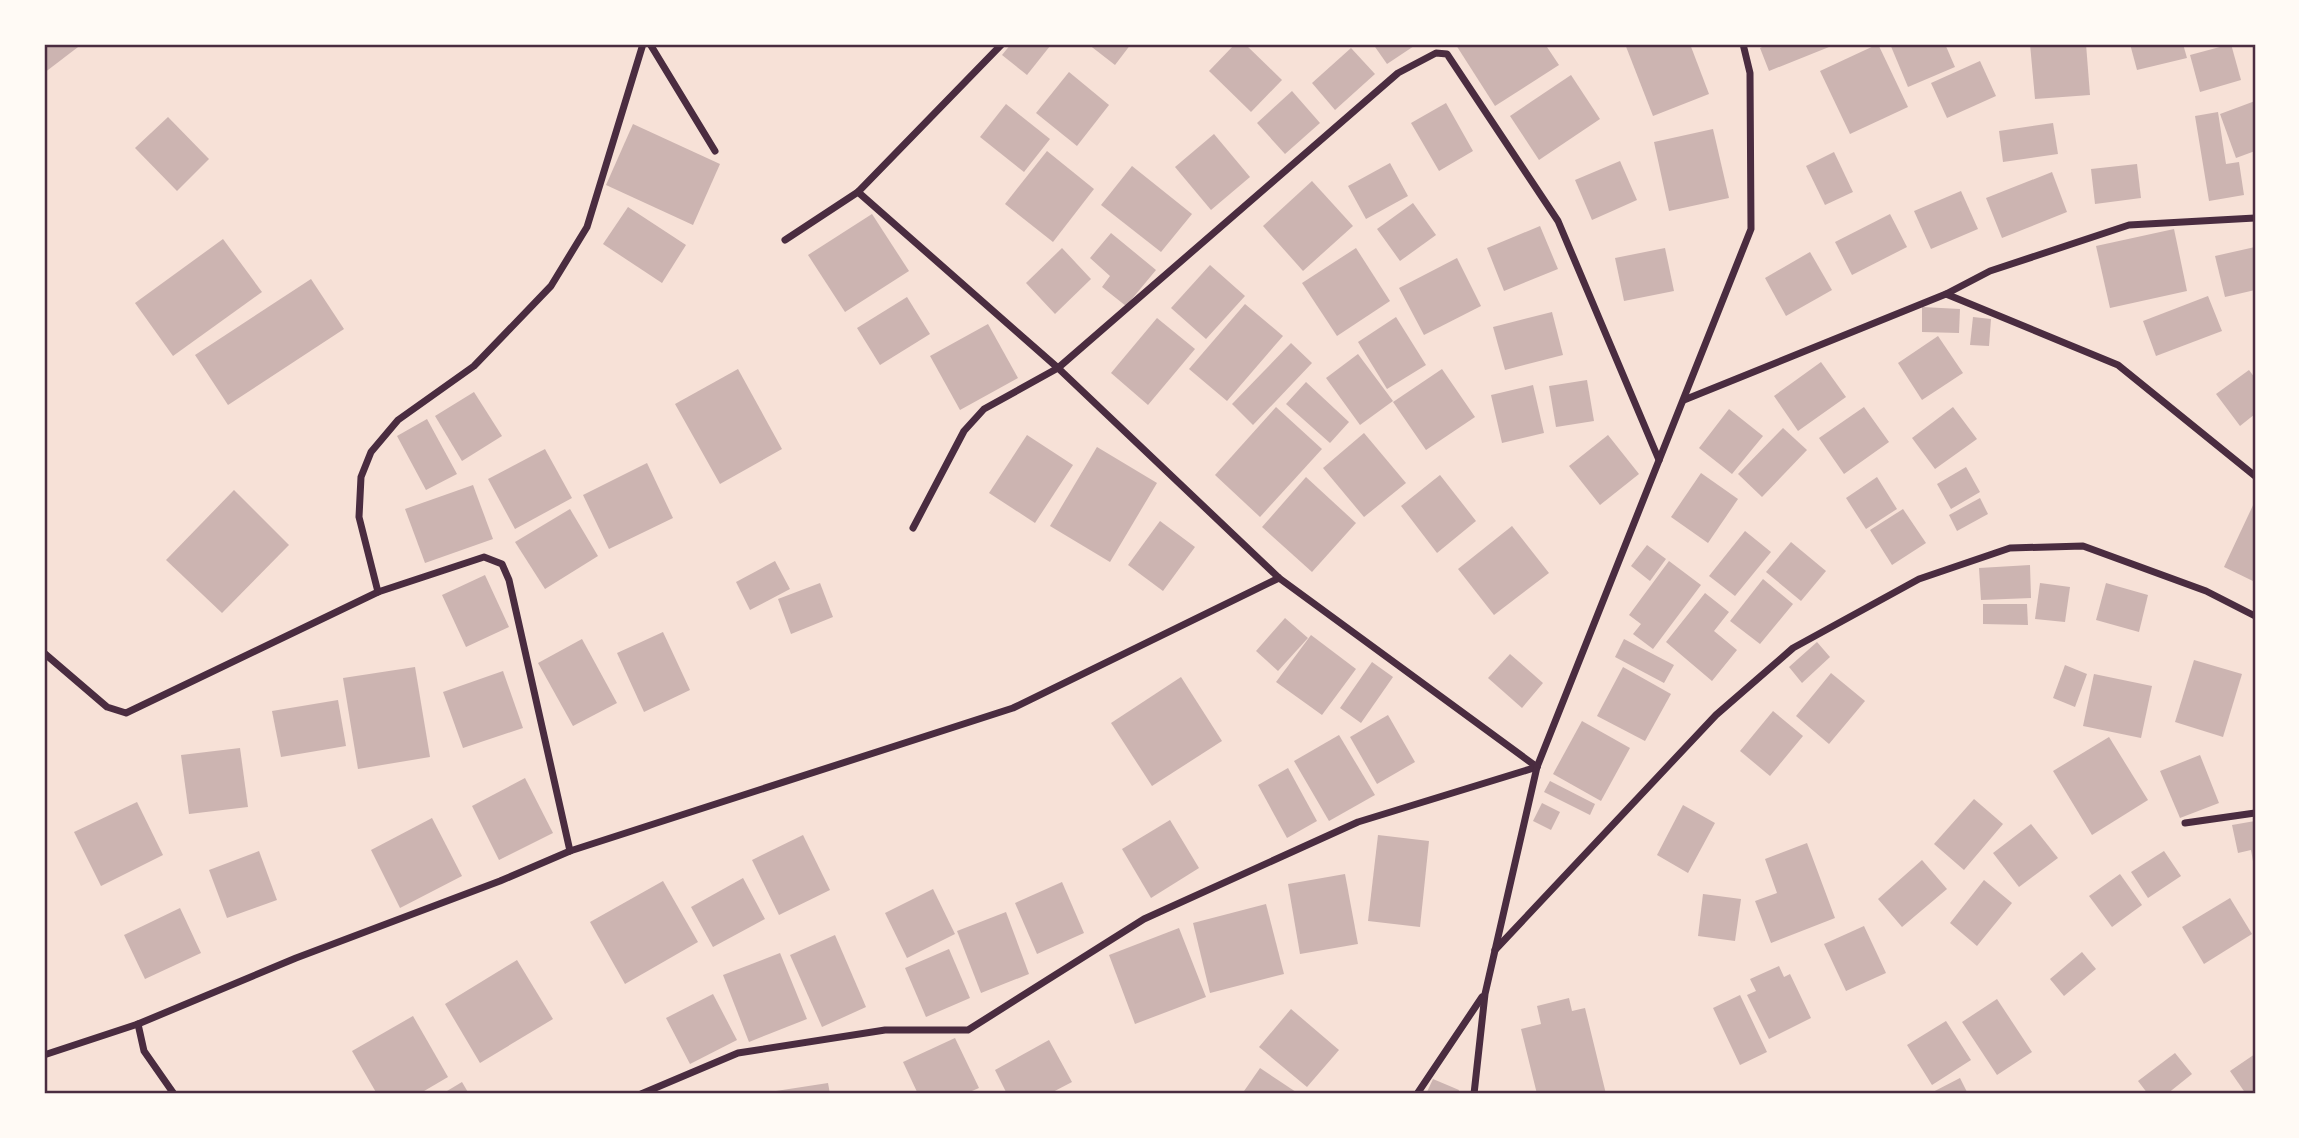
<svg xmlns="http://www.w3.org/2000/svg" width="2299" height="1138" font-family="'PT Serif',serif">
<rect width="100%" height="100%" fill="#f7e1d7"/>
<g fill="#ccb4b1">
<path d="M44,44H82L44,73Z"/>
<path d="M1011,44H1047L1050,46L1027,75L1002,55Z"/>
<path d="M1088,44H1131L1115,65Z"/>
<path d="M1235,44H1245L1282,80L1251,112L1209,71Z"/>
<path d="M1373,44H1417L1387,64Z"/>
<path d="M1459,44H1545L1559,65L1495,106L1456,45Z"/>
<path d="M1625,44H1690L1709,94L1653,116Z"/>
<path d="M1765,44H1828L1829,47L1769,71L1760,48L1766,45Z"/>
<path d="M1878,44L1908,107L1850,134L1820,71Z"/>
<path d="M1890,44H1945L1955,67L1908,87Z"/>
<path d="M2030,44H2086L2090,95L2035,99Z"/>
<path d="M2130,44H2183L2187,58L2137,70Z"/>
<path d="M2231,44L2241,80L2200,92L2190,55Z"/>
<path d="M1351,48L1375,74L1335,110L1312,83Z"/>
<path d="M1980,61L1996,96L1947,118L1931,83Z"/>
<path d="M1069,72L1109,105L1077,146L1036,113Z"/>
<path d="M1571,75L1600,119L1539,160L1510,116Z"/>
<path d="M1292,91L1320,123L1285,154L1257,123Z"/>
<path d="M2255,101V151L2236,158L2220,114Z"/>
<path d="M1446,103L1473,151L1439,171L1411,123Z"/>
<path d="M1006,104L1050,139L1024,172L980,137Z"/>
<path d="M2218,112L2226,164L2239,162L2244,195L2209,201L2195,116Z"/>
<path d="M168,117L209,159L177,191L135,148Z"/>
<path d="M2053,123L2058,154L2003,162L1999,131Z"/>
<path d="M633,124L720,164L693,225L606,185Z"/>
<path d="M1713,129L1729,198L1669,211L1654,142Z"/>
<path d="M1214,134L1250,177L1211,210L1175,167Z"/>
<path d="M1047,151L1094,189L1053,242L1005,204Z"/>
<path d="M1834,152L1853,192L1825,205L1806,166Z"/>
<path d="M1620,161L1637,200L1592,220L1575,180Z"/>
<path d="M1390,163L1408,196L1366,219L1348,186Z"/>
<path d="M2137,164L2141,198L2095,204L2091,169Z"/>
<path d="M1132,166L1192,214L1161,252L1101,205Z"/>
<path d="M2052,172L2067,212L2002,238L1986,198Z"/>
<path d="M1312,181L1353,226L1303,271L1263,226Z"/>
<path d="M1961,191L1978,229L1931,249L1914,211Z"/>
<path d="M1413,203L1436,235L1400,261L1377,229Z"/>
<path d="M628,207L686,245L662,283L603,244Z"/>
<path d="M872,214L909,271L845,312L808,255Z"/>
<path d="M1890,214L1907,247L1852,275L1835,242Z"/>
<path d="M1540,226L1558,269L1504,291L1487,248Z"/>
<path d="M2174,229L2187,291L2110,308L2096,246Z"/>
<path d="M1111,233L1156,270L1126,306L1102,287L1110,276L1090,258Z"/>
<path d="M223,239L262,292L173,356L135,303Z"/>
<path d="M2255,247V290L2225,297L2215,256Z"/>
<path d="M1062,248L1091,279L1055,314L1026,283Z"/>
<path d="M1356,248L1390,301L1337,336L1302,283Z"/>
<path d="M1665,248L1674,291L1624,301L1615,258Z"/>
<path d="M1810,252L1832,290L1786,316L1765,278Z"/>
<path d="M1457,258L1481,306L1424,335L1399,288Z"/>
<path d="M1210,265L1245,296L1206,339L1171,308Z"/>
<path d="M311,279L344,329L228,405L195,355Z"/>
<path d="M2208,296L2222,331L2156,356L2143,321Z"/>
<path d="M907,297L930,334L880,365L857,328Z"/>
<path d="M1245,304L1283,336L1227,401L1189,369Z"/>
<path d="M1922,307L1960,309L1959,333L1922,332Z"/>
<path d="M1552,312L1563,355L1505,370L1493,327Z"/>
<path d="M1396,317L1426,365L1387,389L1358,342Z"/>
<path d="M1973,317L1991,319L1989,346L1970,345Z"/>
<path d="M1157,318L1195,349L1148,405L1111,373Z"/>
<path d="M988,324L1018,378L960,410L930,356Z"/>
<path d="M1938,336L1963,373L1922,400L1898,363Z"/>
<path d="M1291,343L1312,363L1253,425L1232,404Z"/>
<path d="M1358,354L1393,401L1360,425L1326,378Z"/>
<path d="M1821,362L1846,397L1798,431L1774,396Z"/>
<path d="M738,369L782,449L720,484L675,404Z"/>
<path d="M1442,369L1475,417L1426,450L1393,402Z"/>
<path d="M2249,370L2255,378V414L2240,426L2216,394Z"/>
<path d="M1587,380L1594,421L1556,427L1549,386Z"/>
<path d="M1306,382L1349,422L1330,443L1286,404Z"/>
<path d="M1533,385L1544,433L1502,443L1491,395Z"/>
<path d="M474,392L502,436L462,461L435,416Z"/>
<path d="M1276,407L1322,449L1260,517L1215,475Z"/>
<path d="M1864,407L1889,442L1844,474L1819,438Z"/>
<path d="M1953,407L1977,439L1935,469L1912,438Z"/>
<path d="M1729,409L1763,436L1732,474L1699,448Z"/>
<path d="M427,419L457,474L426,490L397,436Z"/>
<path d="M1783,428L1807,450L1762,497L1738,474Z"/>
<path d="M1364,433L1406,483L1364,517L1323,468Z"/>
<path d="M1027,435L1073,465L1035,523L989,493Z"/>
<path d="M1608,435L1639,474L1600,505L1569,466Z"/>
<path d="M1097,447L1157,483L1110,562L1050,526Z"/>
<path d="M545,449L572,498L515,529L488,479Z"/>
<path d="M647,463L673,518L609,549L583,495Z"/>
<path d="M1966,467L1980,492L1951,509L1937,484Z"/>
<path d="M1701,473L1738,499L1708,543L1671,517Z"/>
<path d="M1440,475L1476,521L1437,553L1401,506Z"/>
<path d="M1306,477L1356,523L1312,572L1262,527Z"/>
<path d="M1877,477L1897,509L1866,529L1846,498Z"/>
<path d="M473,485L493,539L425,563L405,509Z"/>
<path d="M234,490L289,545L222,613L166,560Z"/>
<path d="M1980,498L1988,514L1957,531L1949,515Z"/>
<path d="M2255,501V582L2224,567Z"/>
<path d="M570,509L598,556L545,589L515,542Z"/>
<path d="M1903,509L1926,543L1892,565L1870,530Z"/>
<path d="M1160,521L1195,547L1163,591L1128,565Z"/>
<path d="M1512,526L1549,573L1494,615L1458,569Z"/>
<path d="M1745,531L1771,552L1735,596L1709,576Z"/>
<path d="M1791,542L1826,571L1801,601L1766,572Z"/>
<path d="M1647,545L1666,559L1650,581L1631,566Z"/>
<path d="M775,561L790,589L750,610L736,582Z"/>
<path d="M1669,561L1701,585L1653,649L1633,634L1641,624L1629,615Z"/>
<path d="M2030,565L2031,598L1981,600L1979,568Z"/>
<path d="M485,575L509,627L466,647L442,595Z"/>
<path d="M1763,579L1793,604L1760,644L1730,621Z"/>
<path d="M820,583L833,617L791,634L778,599Z"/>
<path d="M2040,583L2070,587L2065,622L2035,619Z"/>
<path d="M2106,583L2148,595L2139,632L2096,620Z"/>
<path d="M1705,593L1729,612L1714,631L1737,650L1712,681L1666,642Z"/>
<path d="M1983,604H2027L2028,625L1983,624Z"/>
<path d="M1285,618L1308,638L1278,671L1256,651Z"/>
<path d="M663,632L690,690L644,712L617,653Z"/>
<path d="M1311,635L1356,669L1322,715L1276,682Z"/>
<path d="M582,639L617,703L573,726L538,663Z"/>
<path d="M1624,639L1674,665L1664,683L1615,657Z"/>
<path d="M1817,642L1830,657L1802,683L1789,667Z"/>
<path d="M1510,654L1543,683L1522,708L1488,678Z"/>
<path d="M2194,660L2242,674L2223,737L2175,722Z"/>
<path d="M1372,662L1393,677L1361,723L1340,708Z"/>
<path d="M2065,665L2087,674L2075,707L2053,698Z"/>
<path d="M415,667L430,757L358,769L343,678Z"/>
<path d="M1623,667L1671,694L1645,741L1597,716Z"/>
<path d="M503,671L523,728L463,748L443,692Z"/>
<path d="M1831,673L1865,701L1829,744L1796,716Z"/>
<path d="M2094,674L2152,686L2141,738L2083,726Z"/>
<path d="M1181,677L1222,741L1152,786L1111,723Z"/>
<path d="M338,700L346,746L281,757L272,711Z"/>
<path d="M1773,711L1803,736L1770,776L1740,751Z"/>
<path d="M1388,715L1415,762L1377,784L1350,737Z"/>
<path d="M1582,721L1630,748L1601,801L1553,774Z"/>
<path d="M1339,735L1375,795L1329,821L1294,761Z"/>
<path d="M2109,737L2148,800L2092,835L2053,771Z"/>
<path d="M240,748L248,807L189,814L181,755Z"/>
<path d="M2200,755L2219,803L2180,818L2160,771Z"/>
<path d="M1288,768L1317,821L1287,838L1258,785Z"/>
<path d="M525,778L553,833L499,860L472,806Z"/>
<path d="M1550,781L1595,804L1590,815L1544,792Z"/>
<path d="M1974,799L2003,824L1964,870L1934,844Z"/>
<path d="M137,802L163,855L101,886L74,832Z"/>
<path d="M1542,803L1560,812L1551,830L1533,821Z"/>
<path d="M1683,805L1715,823L1688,873L1657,855Z"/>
<path d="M432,818L462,876L400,908L371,850Z"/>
<path d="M1170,820L1199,868L1151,898L1122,849Z"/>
<path d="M2255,821V867H2254L2251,850L2238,853L2232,825Z"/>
<path d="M2031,824L2058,858L2019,887L1993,853Z"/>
<path d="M803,835L830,890L779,915L752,860Z"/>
<path d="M1378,835L1429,841L1420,927L1368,921Z"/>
<path d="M1807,843L1835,918L1771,943L1755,901L1777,893L1765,859Z"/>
<path d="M259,851L277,900L227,918L209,870Z"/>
<path d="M2164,851L2181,876L2148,898L2131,872Z"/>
<path d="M1922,860L1947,889L1902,927L1878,899Z"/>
<path d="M1345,874L1358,944L1300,954L1288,884Z"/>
<path d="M2120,874L2142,905L2112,927L2089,896Z"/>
<path d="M743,878L765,919L713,947L691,907Z"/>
<path d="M1984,880L2012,903L1977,946L1950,923Z"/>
<path d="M663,881L698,942L625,984L590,922Z"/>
<path d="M1062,882L1084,933L1037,954L1015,903Z"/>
<path d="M933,889L955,934L907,958L885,913Z"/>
<path d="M1703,894L1741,899L1735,941L1698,936Z"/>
<path d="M2230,898L2252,934L2204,964L2182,927Z"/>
<path d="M1266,904L1284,974L1210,993L1193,923Z"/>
<path d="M180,908L201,953L145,979L124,935Z"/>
<path d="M1006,912L1029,974L981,993L957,931Z"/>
<path d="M1864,926L1886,973L1846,991L1824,944Z"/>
<path d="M1179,928L1206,997L1135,1024L1109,955Z"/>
<path d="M835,935L866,1007L822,1027L790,955Z"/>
<path d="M949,949L970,998L926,1017L905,968Z"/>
<path d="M2082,952L2096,969L2064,996L2050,979Z"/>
<path d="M780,953L807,1019L749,1042L723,975Z"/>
<path d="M517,960L553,1019L480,1063L445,1004Z"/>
<path d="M1779,966L1784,977L1790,974L1811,1018L1769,1039L1747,995L1756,991L1750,979Z"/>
<path d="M713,994L737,1040L690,1064L666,1018Z"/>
<path d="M1740,995L1767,1052L1740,1065L1713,1008Z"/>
<path d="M1569,998L1572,1011L1585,1008L1606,1094H1537L1521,1029L1541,1024L1537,1006Z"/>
<path d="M1997,999L2032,1052L1997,1075L1962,1022Z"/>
<path d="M1291,1009L1339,1050L1307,1087L1259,1047Z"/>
<path d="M413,1016L448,1077L419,1094H377L352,1051Z"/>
<path d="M1946,1021L1971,1060L1932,1085L1907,1045Z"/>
<path d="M955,1038L979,1088L965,1094H918L903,1062Z"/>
<path d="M1049,1040L1072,1082L1049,1094H1007L995,1070Z"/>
<path d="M2175,1053L2192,1074L2167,1094H2148L2138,1081Z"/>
<path d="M2255,1054V1094H2246L2230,1071Z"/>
<path d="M1260,1068L1299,1094H1242Z"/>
<path d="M1960,1078L1968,1094H1929Z"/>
<path d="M1433,1079L1459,1090L1458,1094H1426Z"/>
<path d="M462,1082L469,1094H442Z"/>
<path d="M828,1083L830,1094H763V1093Z"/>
</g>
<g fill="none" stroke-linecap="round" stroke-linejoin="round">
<g stroke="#4a2c40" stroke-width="7">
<path d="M650,44L715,151"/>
<path d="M858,192L1058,368L1279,578L1537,767"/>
<path d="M785,240L858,192L1002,44"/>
<path d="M1946,294L1990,271L2129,225L2255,218"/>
<path d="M1684,400L1946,294L2118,365L2255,476"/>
<path d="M913,528L964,431L984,409L1058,368L1398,73L1436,53L1447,54L1558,221L1659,460"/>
<path d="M378,592L359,517L361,477L371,452L398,420L474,366L551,286L587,227L643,44"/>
<path d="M44,653L107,707L126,713L378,592L484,557L502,564L509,580L570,851"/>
<path d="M2185,823L2255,813"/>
<path d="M1495,950L1716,715L1793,648L1919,579L2010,548L2083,546L2206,591L2255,616"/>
<path d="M138,1024L144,1051L174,1094"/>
<path d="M44,1055L138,1024L296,958L500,881L570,851L1013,708L1279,578"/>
<path d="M641,1094L738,1053L885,1030H968L1144,919L1358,822L1537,767"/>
<path d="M1417,1094L1482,997"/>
<path d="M1474,1094L1485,994L1537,767L1751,229L1750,73L1743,44"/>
</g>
</g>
<rect width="2299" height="1138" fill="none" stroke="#fffaf5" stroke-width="91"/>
<rect x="46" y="46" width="2208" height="1046" fill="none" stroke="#4a2c40" stroke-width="2.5"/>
</svg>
